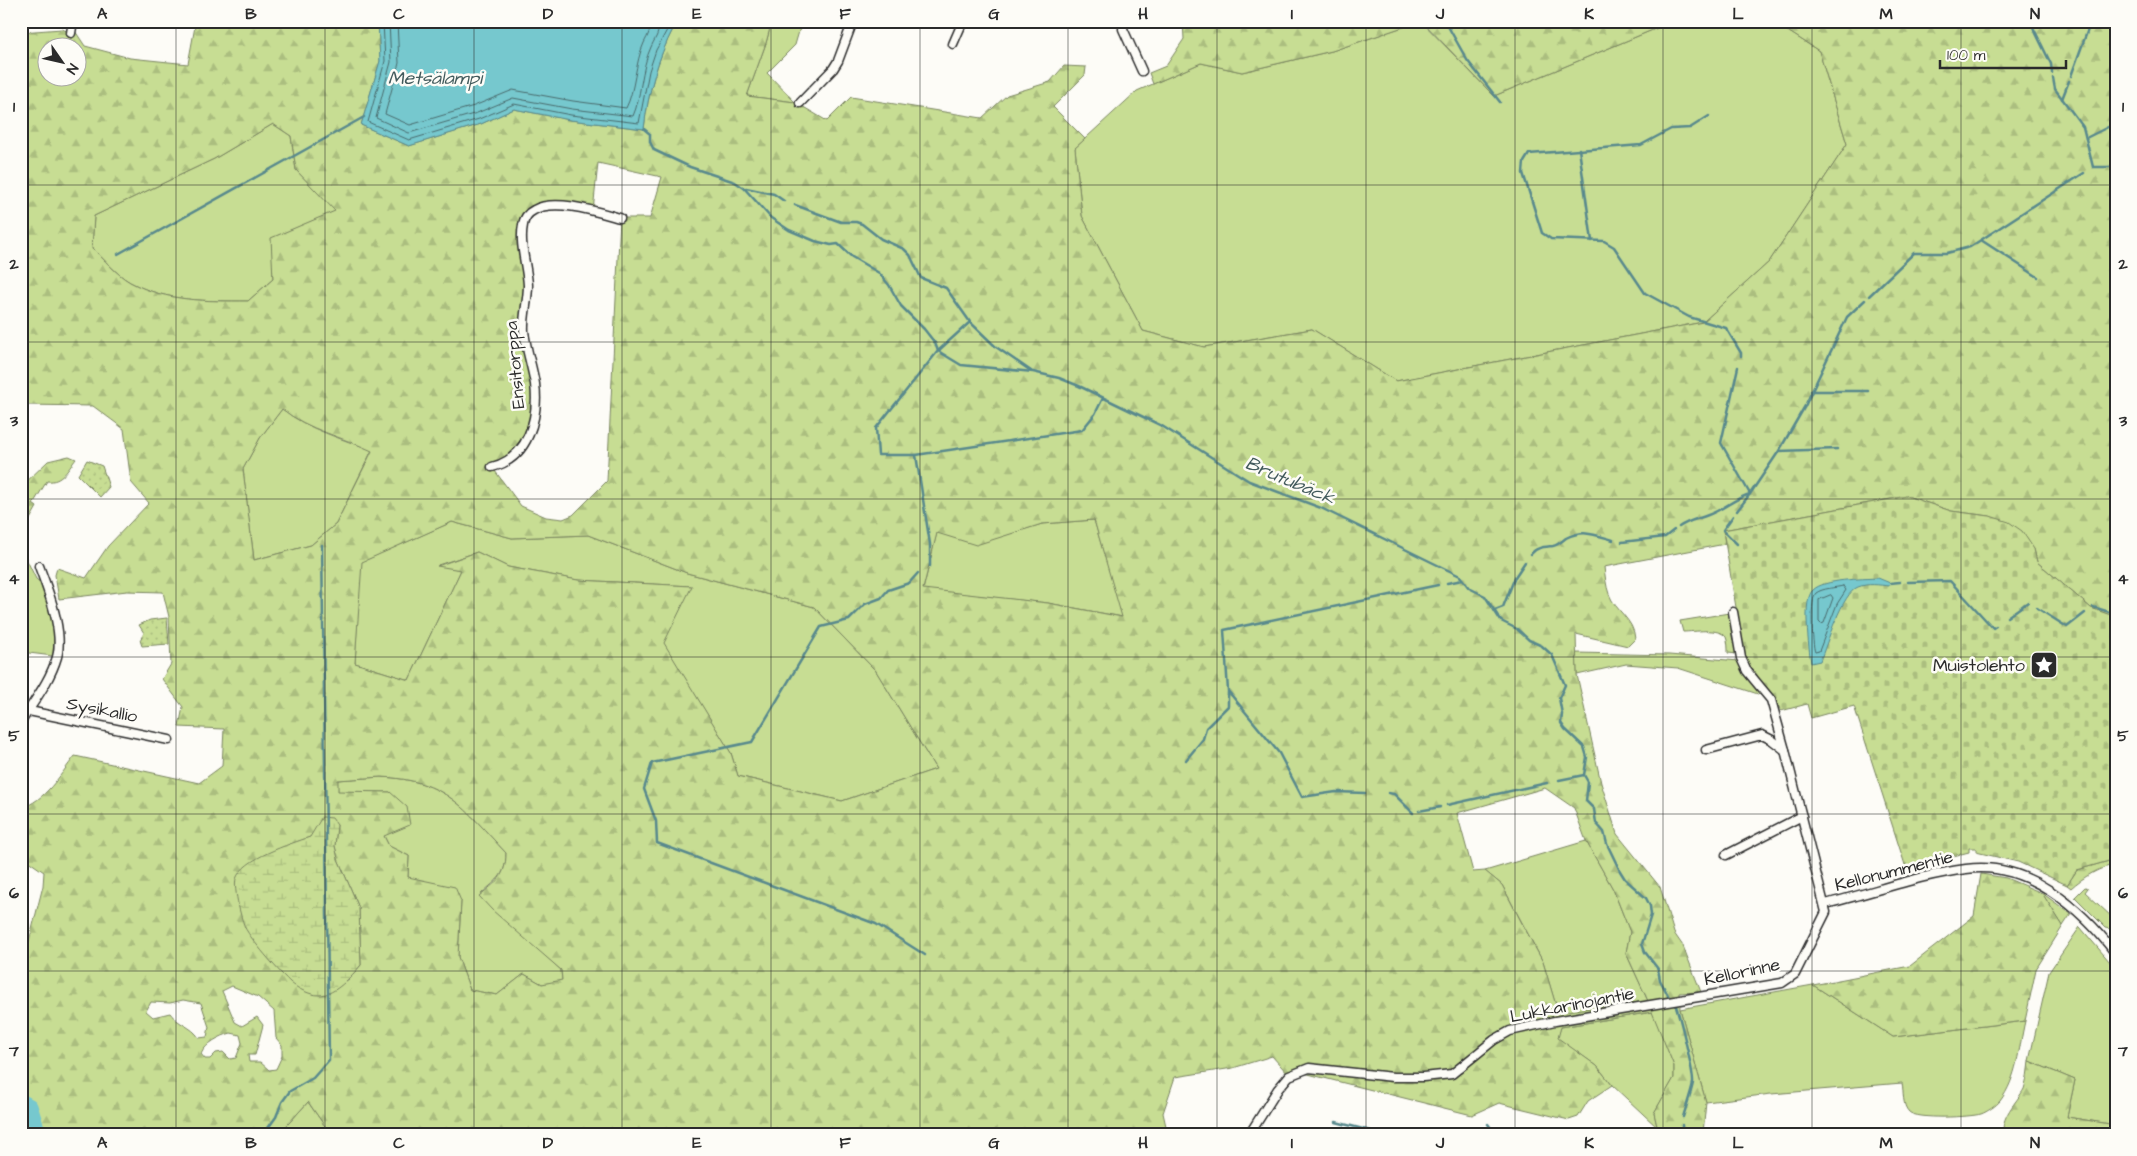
<svg xmlns="http://www.w3.org/2000/svg" width="2137" height="1156" font-family="'Architects Daughter',sans-serif">
<defs>
<pattern id="forest-firs" width="22" height="20" patternUnits="userSpaceOnUse" patternTransform="scale(1.25)"><rect width="22" height="20" fill="#c7dd93"/><path d="M5 1l3.5 6h-7zM16 11l3.5 6h-7z" fill="#abbe7f"/></pattern>
<pattern id="wetland-marsh" width="20" height="14" patternUnits="userSpaceOnUse" patternTransform="scale(1.25)"><rect width="20" height="14" fill="#c7dd93"/><path d="M1 5h8M5 5V1M11 12h8M15 12V8" fill="none" stroke="#abbe7f"/></pattern>
<pattern id="cemetery-stones" width="16" height="16" patternUnits="userSpaceOnUse" patternTransform="scale(1.25)"><rect width="16" height="16" fill="#c7dd93"/><path d="M2 7V4a2 2 0 0 1 4 0v3zM10 15v-3a2 2 0 0 1 4 0v3z" fill="#abbe7f"/></pattern>
<pattern id="park-dots" width="8" height="8" patternUnits="userSpaceOnUse" patternTransform="scale(1.25)"><rect width="8" height="8" fill="#c7dd93"/><path d="M2 2h.1M6 6h.1" fill="none" stroke="#abbe7f" stroke-width="1.8" stroke-linecap="round"/></pattern>
</defs>
<rect width="100%" height="100%" fill="#fdfcf7"/>
<filter id="ink" filterUnits="userSpaceOnUse"><feTurbulence type="fractalNoise" baseFrequency=".02" numOctaves="2"/><feDisplacementMap in="SourceGraphic" scale="10" xChannelSelector="R" yChannelSelector="G"/><feConvolveMatrix kernelMatrix="1 2 1 2 8 2 1 2 1" color-interpolation-filters="sRGB"/></filter>
<g filter="url(#ink)">
<g fill="#c7dd93" stroke="#79845f">
<path d="M772,21H802L795,45L767,73L795,102L747,96L766,43Z"/>
<path d="M1421,21L1494,96L1674,21H1772L1819,51L1847,144L1769,262L1703,322L1396,381L1312,329L1204,347L1143,331L1082,216L1075,148L1137,91L1201,63L1242,72L1332,51Z"/>
<path d="M273,124L291,136L296,170L336,211L272,238L273,279L248,301C207,301 167,302 130,282C116,274 104,259 92,248L94,216L214,159Z"/>
<path d="M282,409C307,429 342,439 372,450L336,524L311,545L254,560L243,469L260,438Z"/>
<path d="M1094,520L1123,617L1048,603L923,590L937,532L976,544L1042,524Z"/>
<path d="M452,522L512,538L588,535L687,573L814,607L876,671L936,769L842,801L738,776L731,753L663,643L691,586L578,580L508,567L477,552L438,565L461,570L409,680L355,663L361,562Z"/>
<path d="M21,548L36,579L44,585L55,631L53,656L21,652Z"/>
<path d="M1729,613L1738,654L1728,653C1728,648 1728,642 1726,637C1719,627 1694,632 1683,632L1680,621Z"/>
<path d="M1576,653L1669,655L1739,661L1761,695L1678,668L1626,664L1577,675Z"/>
<path d="M381,777C447,780 464,808 506,853C506,878 495,880 479,896L561,970L562,981L542,984L524,974L497,995L470,990L458,957L461,901L408,877L409,856L389,846L384,836L390,792H338L337,780Z"/>
<path d="M1586,841L1613,889L1630,932L1626,953L1648,1001L1558,1013L1543,962L1502,885L1485,871Z"/>
<path d="M2085,887L2088,888L2085,892L2113,918L2116,916V930L2106,928L2075,897Z"/>
<path d="M2042,893L2071,914L2063,926Z"/>
<path d="M2080,927L2116,969V1125L2067,1117L2075,1080L2029,1061L2049,972Z"/>
<path d="M1813,985L1893,1037L2025,1021C2019,1047 2017,1079 2000,1101C1997,1105 1987,1112 1981,1114C1970,1117 1917,1120 1909,1112C1902,1105 1904,1093 1902,1083L1771,1094L1706,1102L1680,1009Z"/>
<path d="M1653,1012L1674,1066V1078L1654,1113L1659,1135H1654L1658,1128L1612,1085L1597,1066L1557,1038L1561,1027Z"/>
<path d="M308,1102L327,1129V1135H278Z"/>
</g>
<g fill="url(#forest-firs)" stroke="#79845f" fill-rule="evenodd">
<path d="M196,21H378L380,61L361,125L409,146L481,124L514,109L570,120L644,129C648,93 657,60 674,27L667,21H772L766,43L747,96L795,102L827,121L851,97L982,118L1007,95L1050,82L1064,66L1086,67L1085,75L1053,107L1085,139L1075,148L1082,216L1143,331L1204,347L1312,329L1396,381L1703,322L1769,262L1847,144L1819,51L1772,21H2116V617L2091,608L2037,562L2034,549L1990,516L1951,511L1907,496L1723,530L1725,544L1604,567C1605,575 1606,586 1609,594C1615,611 1634,619 1635,639L1628,646L1576,634L1577,675L1601,783L1617,834L1660,887L1674,933L1683,946L1701,992L1679,993L1680,1009L1706,1102L1703,1133L1701,1135H1659L1654,1113L1674,1078V1066L1652,1012L1561,1027L1558,1038L1597,1066L1612,1085L1588,1101L1578,1117L1569,1120L1499,1103L1472,1115L1308,1074H1288L1272,1056L1233,1068L1175,1077L1163,1113L1168,1135H327V1129L308,1102L278,1135H27L21,1127V957L26,953L43,886L44,872L21,856V808C45,801 60,775 75,756L199,783L222,766L224,729L179,727L183,707L162,679L171,664L169,617L163,592L127,591L59,599L55,575L57,568L86,578L108,546L149,503L131,482L124,429L93,406L25,405L21,407V32L62,29L71,33L75,31L85,46L130,58L188,64ZM48,48H78V78H48ZM273,124L291,136L296,170L335,211L271,238L273,279L248,301C207,301 167,302 130,282C116,274 104,259 92,248L94,216L214,159ZM598,163L662,177L650,218H620L607,481L573,515L563,519L546,517L521,506L492,467L525,444L536,398L524,319L526,217L552,205L593,211ZM282,409C308,430 343,437 372,451L336,524L311,545L254,560L243,469L260,438ZM1094,520L1122,617L1048,603L923,589L937,533L976,545L1042,524ZM452,522L512,538L588,535L687,573L814,607L876,671L936,769L842,801L738,776L731,753L664,643L692,586L578,580L508,567L477,552L437,566L461,570L409,680L355,663L362,562ZM381,777C447,780 464,808 506,853C506,877 496,882 479,896L492,910L561,970L562,980L542,984L524,974L497,995L470,990L458,957L461,901L455,887L408,877L409,856L389,846L384,836L410,825L407,807L390,792L338,791V780ZM1545,788L1574,808L1586,841L1613,889L1630,932L1626,953L1648,1001L1558,1012L1543,962L1524,927L1502,885L1485,871L1473,872L1457,813ZM337,825L335,846L338,859L359,908L361,965L349,979L335,989L286,846L310,837ZM232,986L258,997L274,1011L276,1038L282,1045V1056L276,1069L269,1070L260,1062H249L248,1055H255L263,1025L257,1017L242,1026L235,1022L222,991ZM183,1000L201,1003L209,1027L207,1037L199,1038C192,1026 178,1025 170,1013L153,1017L146,1011L151,1002L170,1003ZM231,1033L240,1035L242,1043L236,1058L230,1059L223,1052L216,1053L210,1059H205L201,1054C206,1043 220,1036 231,1033Z"/>
<path d="M1183,21H1421L1332,51L1242,72L1201,63L1153,84L1149,73L1166,66L1184,39Z"/>
<path d="M1422,21H1674L1494,96Z"/>
<path d="M69,456L76,459C68,469 62,483 47,481L33,504L37,507L29,521L24,518L21,522V487L48,461Z"/>
<path d="M2116,859V865C2101,866 2082,878 2071,888L2067,885L2077,870Z"/>
<path d="M1981,874L2006,878L2042,893L2063,926L2036,969L2025,1021L1893,1037L1813,985L1910,966L1974,916Z"/>
<path d="M2029,1061L2075,1080L2067,1117L2116,1125V1135H2004C1999,1118 2017,1102 2024,1089C2027,1081 2028,1070 2029,1061Z"/>
</g>
<path fill="url(#wetland-marsh)" stroke="#79845f" d="M322,817L332,818L337,825L335,846L338,859L359,908L361,965C351,976 336,995 319,995C310,995 298,989 291,983C281,974 254,943 247,931C242,925 233,887 236,879C243,858 290,844 310,837Z"/>
<path fill="url(#cemetery-stones)" stroke="#79845f" d="M1907,496L1951,511L1990,516L2009,522L2022,531L2034,549L2037,562L2091,608L2116,617V859L2077,870L2067,885L2018,862L1976,852V848H1969V852L1906,868L1854,706L1811,718L1807,704L1781,711C1771,689 1754,677 1744,655L1723,530Z"/>
<g fill="url(#park-dots)" stroke="#79845f">
<path d="M87,460L102,466L109,487L100,497L78,475Z"/>
<path d="M167,618L169,644L142,646L140,640L144,633L139,625L150,620Z"/>
</g>
<g fill="#76c8ce" stroke="#58898d">
<path d="M378,21H667L674,27C657,60 648,92 644,129L570,120L514,109L481,124L409,146L361,125L380,61Z"/>
<path d="M1878,578L1890,583L1889,586C1879,585 1868,583 1858,587C1842,593 1827,644 1820,661L1811,663C1809,649 1802,599 1813,590C1824,579 1862,579 1878,578Z"/>
</g>
<g fill="none" stroke-linecap="round" stroke-linejoin="round">
<g stroke="#496a6c" stroke-width="1">
<path d="M383,21L385,61L368,122L409,140L479,119L514,104L571,115L639,123L649,71L656,50L667,30L664,21"/>
<path d="M389,21L391,62L376,118L409,133L477,113L513,98L572,109L633,116C641,99 641,68 651,47C657,34 659,36 658,21"/>
<path d="M397,21L399,63L385,114L410,125L474,106L513,90L573,101L626,108C635,91 635,62 644,43C648,35 651,31 650,21"/>
<path d="M1843,586L1846,590L1837,604L1819,651L1815,652C1812,645 1810,598 1816,593C1823,588 1835,588 1843,586Z"/>
<path d="M1831,595L1833,598L1824,623L1821,624L1819,622V600Z"/>
</g>
<g stroke="#58898d" stroke-width="2.5">
<path d="M1445,21L1467,60L1500,102"/>
<path d="M2030,21L2051,64L2052,73"/>
<path d="M672,25L678,21"/>
<path d="M2071,76L2091,21"/>
<path d="M2053,78L2055,89L2083,127L2093,167"/>
<path d="M2062,99L2069,81"/>
<path d="M1709,116L1690,128L1671,129L1641,145L1529,154L1524,162L1523,173L1542,233L1551,239L1604,241L1614,247L1645,293L1689,317L1726,328L1741,353V356"/>
<path d="M644,129L650,134V142L654,150L690,167L735,182L744,188L771,218L789,230L815,241L831,245L838,244L852,257L879,273L889,285L901,306L924,329L935,343L938,351L961,365L1033,372L1059,378L1079,386L1162,426L1249,481L1321,508L1460,576L1469,588L1485,596L1501,621L1517,629L1529,640L1542,646L1552,655L1565,685L1559,698L1562,714L1561,723L1565,729L1584,747L1587,757L1584,775L1588,782L1586,801L1594,809L1596,823L1604,832L1607,844L1620,871L1625,879L1646,898L1650,906L1651,915L1642,944L1645,952L1658,969L1660,980L1670,999"/>
<path d="M2086,138L2116,123"/>
<path d="M1579,149L1592,241"/>
<path d="M2093,167H2110"/>
<path d="M746,188L774,194L784,201"/>
<path d="M795,205L841,222H856L862,224L881,239L904,249L910,255L921,278L946,288L970,322L996,347L1031,371"/>
<path d="M1981,240L2038,277"/>
<path d="M118,254L364,117"/>
<path d="M1869,296L1914,253H1947L1970,247L2084,173"/>
<path d="M1811,391H1868"/>
<path d="M1779,451L1837,449"/>
<path d="M916,455H878L876,428L938,351L970,322"/>
<path d="M1737,511L1750,494L1721,443L1738,367"/>
<path d="M1733,516L1723,530L1737,544"/>
<path d="M1679,527C1689,520 1698,519 1708,515C1723,510 1735,498 1750,494L1779,451L1805,406L1847,317L1865,300"/>
<path d="M1622,542L1665,537L1674,530"/>
<path d="M1531,554C1536,547 1545,547 1553,546C1558,545 1562,541 1566,538C1584,529 1595,535 1613,540"/>
<path d="M930,566V544L916,455L1082,430L1095,414L1103,398"/>
<path d="M918,573L909,583L888,590L881,598L865,604L849,620L821,627L752,742L652,763L644,789L656,821L657,843L876,924L925,955"/>
<path d="M1908,582L1950,581L1993,628L1996,626"/>
<path d="M1447,583L1463,580"/>
<path d="M1890,583L1900,582"/>
<path d="M2093,607L2116,614"/>
<path d="M2037,608L2067,627L2085,613"/>
<path d="M1495,610L1503,607L1515,577L1525,562"/>
<path d="M2007,617L2028,602"/>
<path d="M1186,760L1203,739L1206,728L1228,706V692"/>
<path d="M1559,780L1584,775"/>
<path d="M1365,793L1336,792L1302,797L1279,753L1228,691L1224,630L1438,585"/>
<path d="M1388,793L1394,794L1413,813"/>
<path d="M1447,805L1547,783"/>
<path d="M1419,811L1440,807"/>
<path d="M1676,1006C1680,1018 1694,1073 1693,1083C1691,1093 1686,1107 1683,1117"/>
<path d="M1336,1122L1386,1135"/>
<path d="M1488,1124L1496,1135"/>
<path d="M1682,1125V1133"/>
<path d="M223,1135L261,1133L268,1128L276,1117L282,1102L290,1091L313,1078L329,1060L322,545"/>
</g>
<path stroke="#76c8ce" stroke-width="15" d="M21,1101L30,1106L37,1128L45,1135"/>
<g stroke="#2b2b2b" stroke-width="11">
<g id="minor">
<path d="M1124,21L1123,29L1142,71"/>
<path d="M71,33L73,21"/>
<path d="M953,44L963,21"/>
<path d="M800,103L833,69L838,61L853,21"/>
<path d="M492,467C529,458 539,417 535,384C532,366 526,349 524,331C523,316 528,301 528,285C527,266 519,244 523,225C524,218 528,213 534,210C555,198 598,212 620,218"/>
<path d="M1733,612L1741,658L1747,671L1771,700L1785,750"/>
<path d="M29,711L169,740"/>
<path d="M21,722C34,701 50,681 57,657C64,631 48,590 39,566"/>
<path d="M1726,855L1802,816"/>
<path d="M1825,904C1872,893 1919,875 1966,869C2027,860 2082,909 2116,954"/>
<path d="M1249,1135L1278,1089L1289,1076L1309,1068L1393,1077H1423L1452,1074L1494,1040L1510,1031L1555,1021L1782,983L1795,974L1826,912L1785,750L1772,740L1762,735L1706,750"/>
</g>
</g>
<use href="#minor" stroke="#fdfcf7" stroke-width="8"/>
</g>
</g>
<path fill="none" stroke="#2b2b2b" stroke-width="1" stroke-opacity="0.55" d="M176,21V1135M325,21V1135M474,21V1135M622,21V1135M771,21V1135M920,21V1135M1068,21V1135M1217,21V1135M1366,21V1135M1515,21V1135M1663,21V1135M1812,21V1135M1961,21V1135M21,185H2116M21,342H2116M21,499H2116M21,657H2116M21,814H2116M21,971H2116"/>
<defs>
<g id="sight-square" transform="scale(1.4375)"><rect x="-9" y="-9" width="18" height="18" rx="4" fill="#2b2b2b" stroke="#fdfcf7"/><path d="M0-6L1.8-2.2L6-1.7L2.9 1.2L3.7 5.4L0 3.3L-3.7 5.4L-2.9 1.2L-6-1.7L-1.8-2.2Z" fill="#fff"/></g>
</defs>
<g fill-rule="evenodd">
<use href="#sight-square" x="2044" y="665"/>
</g>
<g text-anchor="middle" dominant-baseline="central" stroke-width="5" stroke-linejoin="round" paint-order="stroke">
<g font-size="18" fill="#2b2b2b" stroke="#fdfcf7">
<text transform="translate(515 365) rotate(-95)">Ensitorppa</text>
<text transform="translate(102 710) rotate(11)">Sysikallio</text>
<text transform="translate(1894 871) rotate(-14)">Kellonummentie</text>
<text transform="translate(1742 972) rotate(-12)">Kellorinne</text>
<text transform="translate(1572 1005) rotate(-11)">Lukkarinojantie</text>
</g>
<g font-size="18" fill="#2b2b2b" stroke="#fdfcf7" text-anchor="end">
<text x="2025" y="665">Muistolehto</text>
</g>
<g font-size="19" font-style="italic" fill="#425a5c" stroke="#fdfcf7">
<text x="435" y="78">Metsälampi</text>
<text transform="translate(1290 481) rotate(23)">Brutubäck</text>
</g>
</g>
<rect width="2137" height="1156" fill="none" stroke="#fdfcf7" stroke-width="55"/>
<g transform="translate(62 62) rotate(124)"><circle r="24" fill="#fdfcf7" stroke="#a9a8a5"/>
<path d="M0-4L9 19L0 12L-9 19Z" fill="#2b2b2b"/>
<text y="-8" font-size="14" font-weight="bold" text-anchor="middle" fill="#2b2b2b">N</text>
</g>
<path d="M1940 60v8h126v-8" fill="none" stroke="#2b2b2b" stroke-width="2.5"/>
<text x="1947" y="60" font-size="15" fill="#2b2b2b" stroke="#fdfcf7" stroke-width="4" paint-order="stroke">100 m</text>
<rect x="28" y="28" width="2082" height="1100" fill="none" stroke="#2b2b2b" stroke-width="2"/>
<g font-size="16" text-anchor="middle" font-weight="bold" fill="#2b2b2b">
<text x="102" y="19">A</text>
<text x="251" y="19">B</text>
<text x="399" y="19">C</text>
<text x="548" y="19">D</text>
<text x="697" y="19">E</text>
<text x="845" y="19">F</text>
<text x="994" y="19">G</text>
<text x="1143" y="19">H</text>
<text x="1292" y="19">I</text>
<text x="1440" y="19">J</text>
<text x="1589" y="19">K</text>
<text x="1738" y="19">L</text>
<text x="1886" y="19">M</text>
<text x="2035" y="19">N</text>
<text x="14" y="112">1</text>
<text x="2123" y="112">1</text>
<text x="14" y="269">2</text>
<text x="2123" y="269">2</text>
<text x="14" y="426">3</text>
<text x="2123" y="426">3</text>
<text x="14" y="584">4</text>
<text x="2123" y="584">4</text>
<text x="14" y="741">5</text>
<text x="2123" y="741">5</text>
<text x="14" y="898">6</text>
<text x="2123" y="898">6</text>
<text x="14" y="1056">7</text>
<text x="2123" y="1056">7</text>
<text x="102" y="1148">A</text>
<text x="251" y="1148">B</text>
<text x="399" y="1148">C</text>
<text x="548" y="1148">D</text>
<text x="697" y="1148">E</text>
<text x="845" y="1148">F</text>
<text x="994" y="1148">G</text>
<text x="1143" y="1148">H</text>
<text x="1292" y="1148">I</text>
<text x="1440" y="1148">J</text>
<text x="1589" y="1148">K</text>
<text x="1738" y="1148">L</text>
<text x="1886" y="1148">M</text>
<text x="2035" y="1148">N</text>
</g>
</svg>
